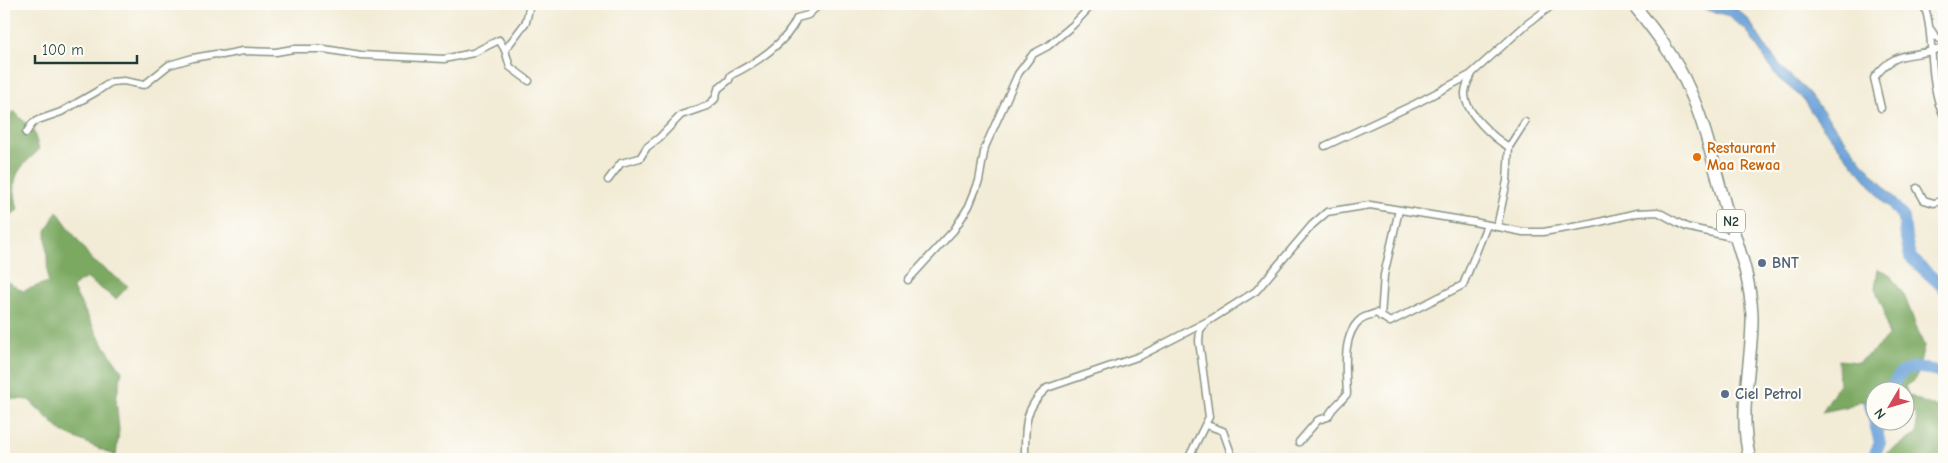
<svg xmlns="http://www.w3.org/2000/svg" width="1948" height="463" font-family="'Comic Neue',sans-serif">
<rect width="100%" height="100%" fill="#fdfcf7"/>
<filter id="ink" filterUnits="userSpaceOnUse"><feTurbulence type="fractalNoise" baseFrequency=".02" numOctaves="2"/><feDisplacementMap in="SourceGraphic" scale="10" xChannelSelector="R" yChannelSelector="G"/><feConvolveMatrix kernelMatrix="1 2 1 2 8 2 1 2 1" color-interpolation-filters="sRGB"/></filter>
<filter id="wash" filterUnits="userSpaceOnUse"><feTurbulence type="fractalNoise" baseFrequency=".0096" numOctaves="4" result="noise"/><feDisplacementMap in="SourceGraphic" scale="20" xChannelSelector="R" yChannelSelector="G"/><feGaussianBlur stdDeviation="1.12" result="paint"/><feColorMatrix in="noise" values="0 0 0 0 0 0 0 0 0 0 0 0 0 0 0 0 0 1.4 0 .05"/><feComposite in="paint" operator="in"/></filter>
<g filter="url(#wash)">
<rect width="100%" height="100%" fill="#f2ebd5"/>
<g fill="#7ca962" stroke="#4e734b">
<path d="M14,111L34,132L39,150C14,172 11,178 18,210L4,220V121Z"/>
<path d="M57,211L92,260L128,286L116,299L86,278L72,287L101,341L122,371L116,399L119,430L116,456L62,432L29,400L4,398V280L23,291L48,282L46,231Z"/>
<path d="M1878,269L1889,274L1904,295L1924,346L1916,379L1905,386L1908,395L1944,411V459H1880L1883,455L1917,434L1916,413L1906,412V390H1876L1875,406L1860,401L1846,407L1822,412L1839,384L1838,360L1858,362L1873,351L1888,336L1884,310L1875,289Z"/>
</g>
<path fill="#6ba1d9" stroke="#456f86" d="M1691,4H1731L1748,19L1768,50L1786,72L1807,91L1861,160L1895,199L1909,220L1898,223L1897,213L1884,203L1875,191L1823,128L1801,97L1777,77L1746,30L1726,15L1695,7Z"/>
<g fill="none" stroke-linecap="round" stroke-linejoin="round">
<g stroke="#6ba1d9" stroke-width="12">
<path d="M1895,207L1904,218L1906,238L1910,257L1944,288"/>
<path d="M1887,390C1893,386 1895,381 1899,375C1910,362 1930,370 1944,373"/>
<path d="M1872,459L1880,443L1870,405L1876,400"/>
</g>
</g>
</g>
<g filter="url(#ink)">
<g fill="none" stroke-linecap="round" stroke-linejoin="round">
<g stroke="#889484" stroke-width="9">
<g id="street">
<path d="M1924,4C1936,40 1927,81 1944,116"/>
<path d="M1931,30L1935,36L1944,42"/>
<path d="M1472,74C1469,80 1465,86 1465,93C1464,112 1495,139 1509,147"/>
<path d="M529,81L510,67L505,50L526,22L530,4"/>
<path d="M1939,104L1944,92"/>
<path d="M1881,108L1874,78C1898,46 1912,60 1944,47"/>
<path d="M26,133L32,124L38,120L61,112L96,92L111,82L124,81L144,85L169,65L193,58L216,54L222,55L243,51L276,52L293,49H324L361,55L444,59L473,53L499,40L505,50"/>
<path d="M1325,146L1415,104L1470,75L1527,24L1554,4"/>
<path d="M608,180L621,163L640,158L647,147L659,138L681,115L707,106L715,99L718,89L729,80L731,75C754,64 787,43 797,18L808,15L820,4"/>
<path d="M1917,188L1924,200L1934,203L1944,200"/>
<path d="M1497,227L1507,181L1509,147L1525,122"/>
<path d="M908,280L954,230L969,206L979,181L985,147L1018,74L1033,54L1048,46L1073,25L1090,7L1097,4"/>
<path d="M1381,317L1384,275L1399,210"/>
<path d="M1207,425L1223,431L1233,459"/>
<path d="M1299,442L1318,420L1328,417C1332,407 1340,403 1347,394C1346,372 1341,335 1361,319C1365,316 1371,315 1376,313L1390,322L1463,285L1487,225"/>
<path d="M1025,455C1025,426 1024,408 1047,388L1140,356L1210,320L1256,291L1312,225L1327,212L1370,205L1474,222L1523,232H1543L1591,224L1637,213L1658,212L1686,227L1736,238"/>
<path d="M1188,459L1209,417L1199,341L1200,330L1205,324"/>
<path d="M1535,459H1536"/>
</g>
</g>
<g stroke="#889484" stroke-width="14">
<path id="highway" d="M1633,4C1655,31 1675,57 1689,89C1706,126 1714,167 1725,205C1737,244 1750,274 1752,315C1753,363 1737,412 1750,459"/>
</g>
<use href="#street" stroke="#fff" stroke-width="6"/>
<use href="#highway" stroke="#fff" stroke-width="11"/>
</g>
</g>
<circle fill="#e8710a" stroke="#fdfcf7" stroke-width="2" cx="1697" cy="157" r="5"/>
<g fill="#5c6f8a" stroke="#fdfcf7" stroke-width="2">
<circle cx="1762" cy="263" r="5"/>
<circle cx="1725" cy="394" r="5"/>
</g>
<g text-anchor="middle" dominant-baseline="central" stroke-width="4.5" stroke-linejoin="round" paint-order="stroke">
<rect fill="#fdfcf7" stroke="#62766e" stroke-width="1" x="1717" y="209.5" width="28" height="23" rx="4"/>
<g font-size="14" font-weight="bold" fill="#1f3d34">
<text x="1731" y="221">N2</text>
</g>
<g font-size="15" font-weight="bold" fill="#c56008" stroke="#fdfcf7" text-anchor="start">
<text x="1707" y="148">Restaurant<tspan x="1707" dy="17">Maa Rewaa</tspan></text>
</g>
<g font-size="15" font-weight="bold" fill="#4e5e75" stroke="#fdfcf7" text-anchor="start">
<text x="1772" y="263">BNT</text>
<text x="1735" y="394">Ciel Petrol</text>
</g>
</g>
<rect width="1948" height="463" fill="none" stroke="#fdfcf7" stroke-width="20"/>
<g transform="translate(1890 406) rotate(232)"><circle r="24" fill="#fdfcf7" stroke="#a4b0a9"/>
<path d="M0-4L9 19L0 12L-9 19Z" fill="#d1495b"/>
<text y="-8" font-size="14" font-weight="bold" text-anchor="middle" fill="#1f3d34">N</text>
</g>
<path d="M35 55v8h102v-8" fill="none" stroke="#1f3d34" stroke-width="2.5"/>
<text x="42" y="55" font-size="15" fill="#1f3d34" stroke="#fdfcf7" stroke-width="4" paint-order="stroke">100 m</text>
</svg>
